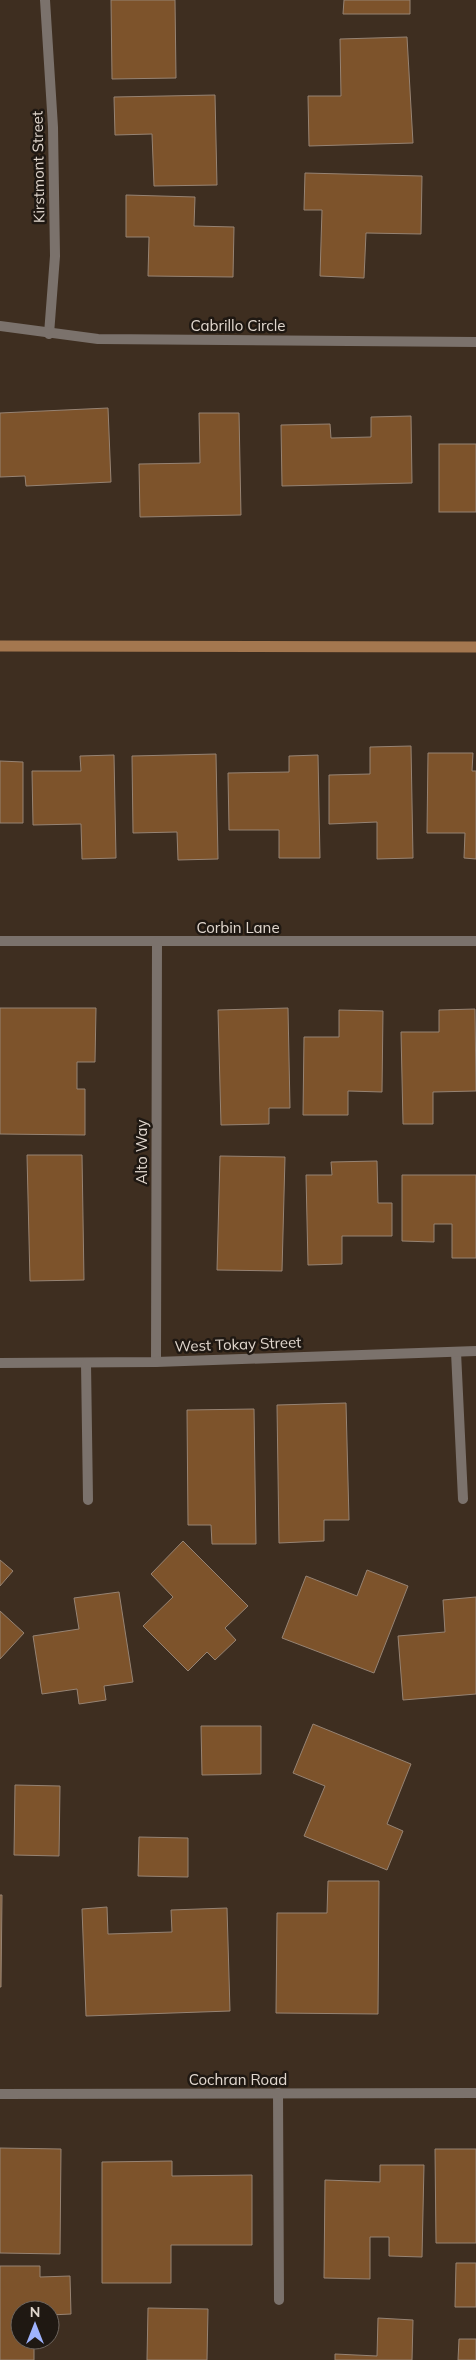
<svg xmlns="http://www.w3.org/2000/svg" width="476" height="2360" font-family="Mulish,sans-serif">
<rect width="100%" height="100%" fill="#3e2e20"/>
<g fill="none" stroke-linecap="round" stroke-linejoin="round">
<path stroke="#a4774f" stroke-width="11" d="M0,646L476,647"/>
</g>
<g fill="#7d532b" stroke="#968373">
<path d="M111,0H175L176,78L112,79Z"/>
<path d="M344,0H410V14H343Z"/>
<path d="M407,37L413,143L309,146L308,96H341L340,39Z"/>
<path d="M215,95L217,185L154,186L152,134L115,135L114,97Z"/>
<path d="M305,173L422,176L421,234L366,233L364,278L320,276L322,210H304Z"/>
<path d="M126,195L195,197L194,226L234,227L233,277L148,276L149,237H126Z"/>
<path d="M108,408L111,482L26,486L25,476L0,477V413Z"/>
<path d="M199,413H239L241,515L140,517L139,464L200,463Z"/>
<path d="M411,416L412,483L282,486L281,425L330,424L331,438L371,437V417Z"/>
<rect x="439" y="444" width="37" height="68"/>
<path d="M411,746L413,858L377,859V822L329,824V775L370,774V747Z"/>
<path d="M428,753H473L472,771H476V859L464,858L465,833H427Z"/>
<path d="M216,754L218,859L178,860L177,832L133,833L132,756Z"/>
<path d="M114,755L116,858L82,859L81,824L33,825L32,771H81L80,756Z"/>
<path d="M318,755L320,858H279V830H229L228,773L289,772V756Z"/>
<path d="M0,761L23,762V823H0Z"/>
<path d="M0,1008H96L95,1062H77V1089H85V1135L0,1134Z"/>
<path d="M288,1008L290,1108H269V1124L221,1125L218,1010Z"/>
<path d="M475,1009L476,1091L433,1092V1124H403L401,1032H439V1010Z"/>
<path d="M339,1010L383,1011L382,1092L348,1091V1115H303L304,1037H339Z"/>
<path d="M27,1155H82L84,1280L30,1281Z"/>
<path d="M220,1156L285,1157L282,1271L217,1270Z"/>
<path d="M377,1161L378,1203H392V1236H342V1264L308,1265L306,1175H332L331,1162Z"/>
<path d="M402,1175H476V1258H452V1224H434V1242L402,1241Z"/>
<path d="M346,1403L349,1520H324V1541L279,1543L277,1405Z"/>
<path d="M254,1409L256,1544H212L211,1525H188L187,1410Z"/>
<path d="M183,1541L248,1606L225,1628L236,1640L215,1660L207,1652L188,1671L143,1626L173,1597L151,1574Z"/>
<path d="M0,1560L13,1571L0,1586Z"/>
<path d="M367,1570L408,1586L374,1673L282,1638L306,1576L357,1596Z"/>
<path d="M119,1592L133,1682L104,1686L106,1700L79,1704L77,1689L42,1694L33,1636L79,1629L74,1598Z"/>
<path d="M476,1597V1694L403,1700L398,1636L445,1632L443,1600Z"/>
<path d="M0,1611L24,1633L0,1659Z"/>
<path d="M313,1724L411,1764L387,1824L403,1831L387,1870L304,1836L325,1786L293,1773Z"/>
<path d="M201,1726H261V1774L202,1775Z"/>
<path d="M15,1785L60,1786L59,1856L14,1855Z"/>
<path d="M139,1837L188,1838V1877L138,1876Z"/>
<path d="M328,1881H379L378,2014L276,2013L277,1913H327Z"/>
<path d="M0,1895H2L1,1987H0Z"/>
<path d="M107,1907L108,1934L172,1932L171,1910L227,1908L230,2011L86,2016L82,1909Z"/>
<path d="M0,2148L61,2149L60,2254L0,2253Z"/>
<path d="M435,2149H476V2243H436Z"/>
<path d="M172,2161V2176L252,2175V2245H171V2283H102V2162Z"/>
<path d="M380,2165H424L422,2257L389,2256V2237H370V2279L324,2278L325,2180L380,2182Z"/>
<path d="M456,2263H476V2307H455Z"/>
<path d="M0,2266H40V2277L70,2276L71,2314L50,2315V2310H20V2340H34V2360H0Z"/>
<path d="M148,2308L208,2309L207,2360H147Z"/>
<path d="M378,2318L413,2320L412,2360H335V2354L377,2356Z"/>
<path d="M459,2339H476V2360H458Z"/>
</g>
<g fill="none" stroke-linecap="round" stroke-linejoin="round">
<path stroke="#7b726c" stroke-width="10" d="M278,2093L279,2300"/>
<g stroke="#7b726c" stroke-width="10">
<path d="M45,0L53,127L55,256L49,334"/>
<path d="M0,326L98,339L476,342"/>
<path d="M0,941H476"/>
<path d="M456,1352L463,1499"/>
<path d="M156,1362L157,942"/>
<path d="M0,1363L156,1362L476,1351"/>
<path d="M86,1363L88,1500"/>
<path d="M0,2094L476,2093"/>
</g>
</g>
<g text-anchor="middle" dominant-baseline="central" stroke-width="5" stroke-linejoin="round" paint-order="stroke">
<g font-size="15" fill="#e1d7ce" stroke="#1f1812">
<text transform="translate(38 167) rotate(-91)">Kirstmont Street</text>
<text x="238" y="325">Cabrillo Circle</text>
<text x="238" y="927">Corbin Lane</text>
<text transform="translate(141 1152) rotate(-90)">Alto Way</text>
<text transform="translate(238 1344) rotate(-2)">West Tokay Street</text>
<text x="238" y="2079">Cochran Road</text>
</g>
</g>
<g transform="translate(35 2325)"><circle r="24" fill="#1f1812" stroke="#6d645d"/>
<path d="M0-4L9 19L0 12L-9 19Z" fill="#9fb3fd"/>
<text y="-8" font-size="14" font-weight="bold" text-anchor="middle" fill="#e1d7ce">N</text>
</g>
</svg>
